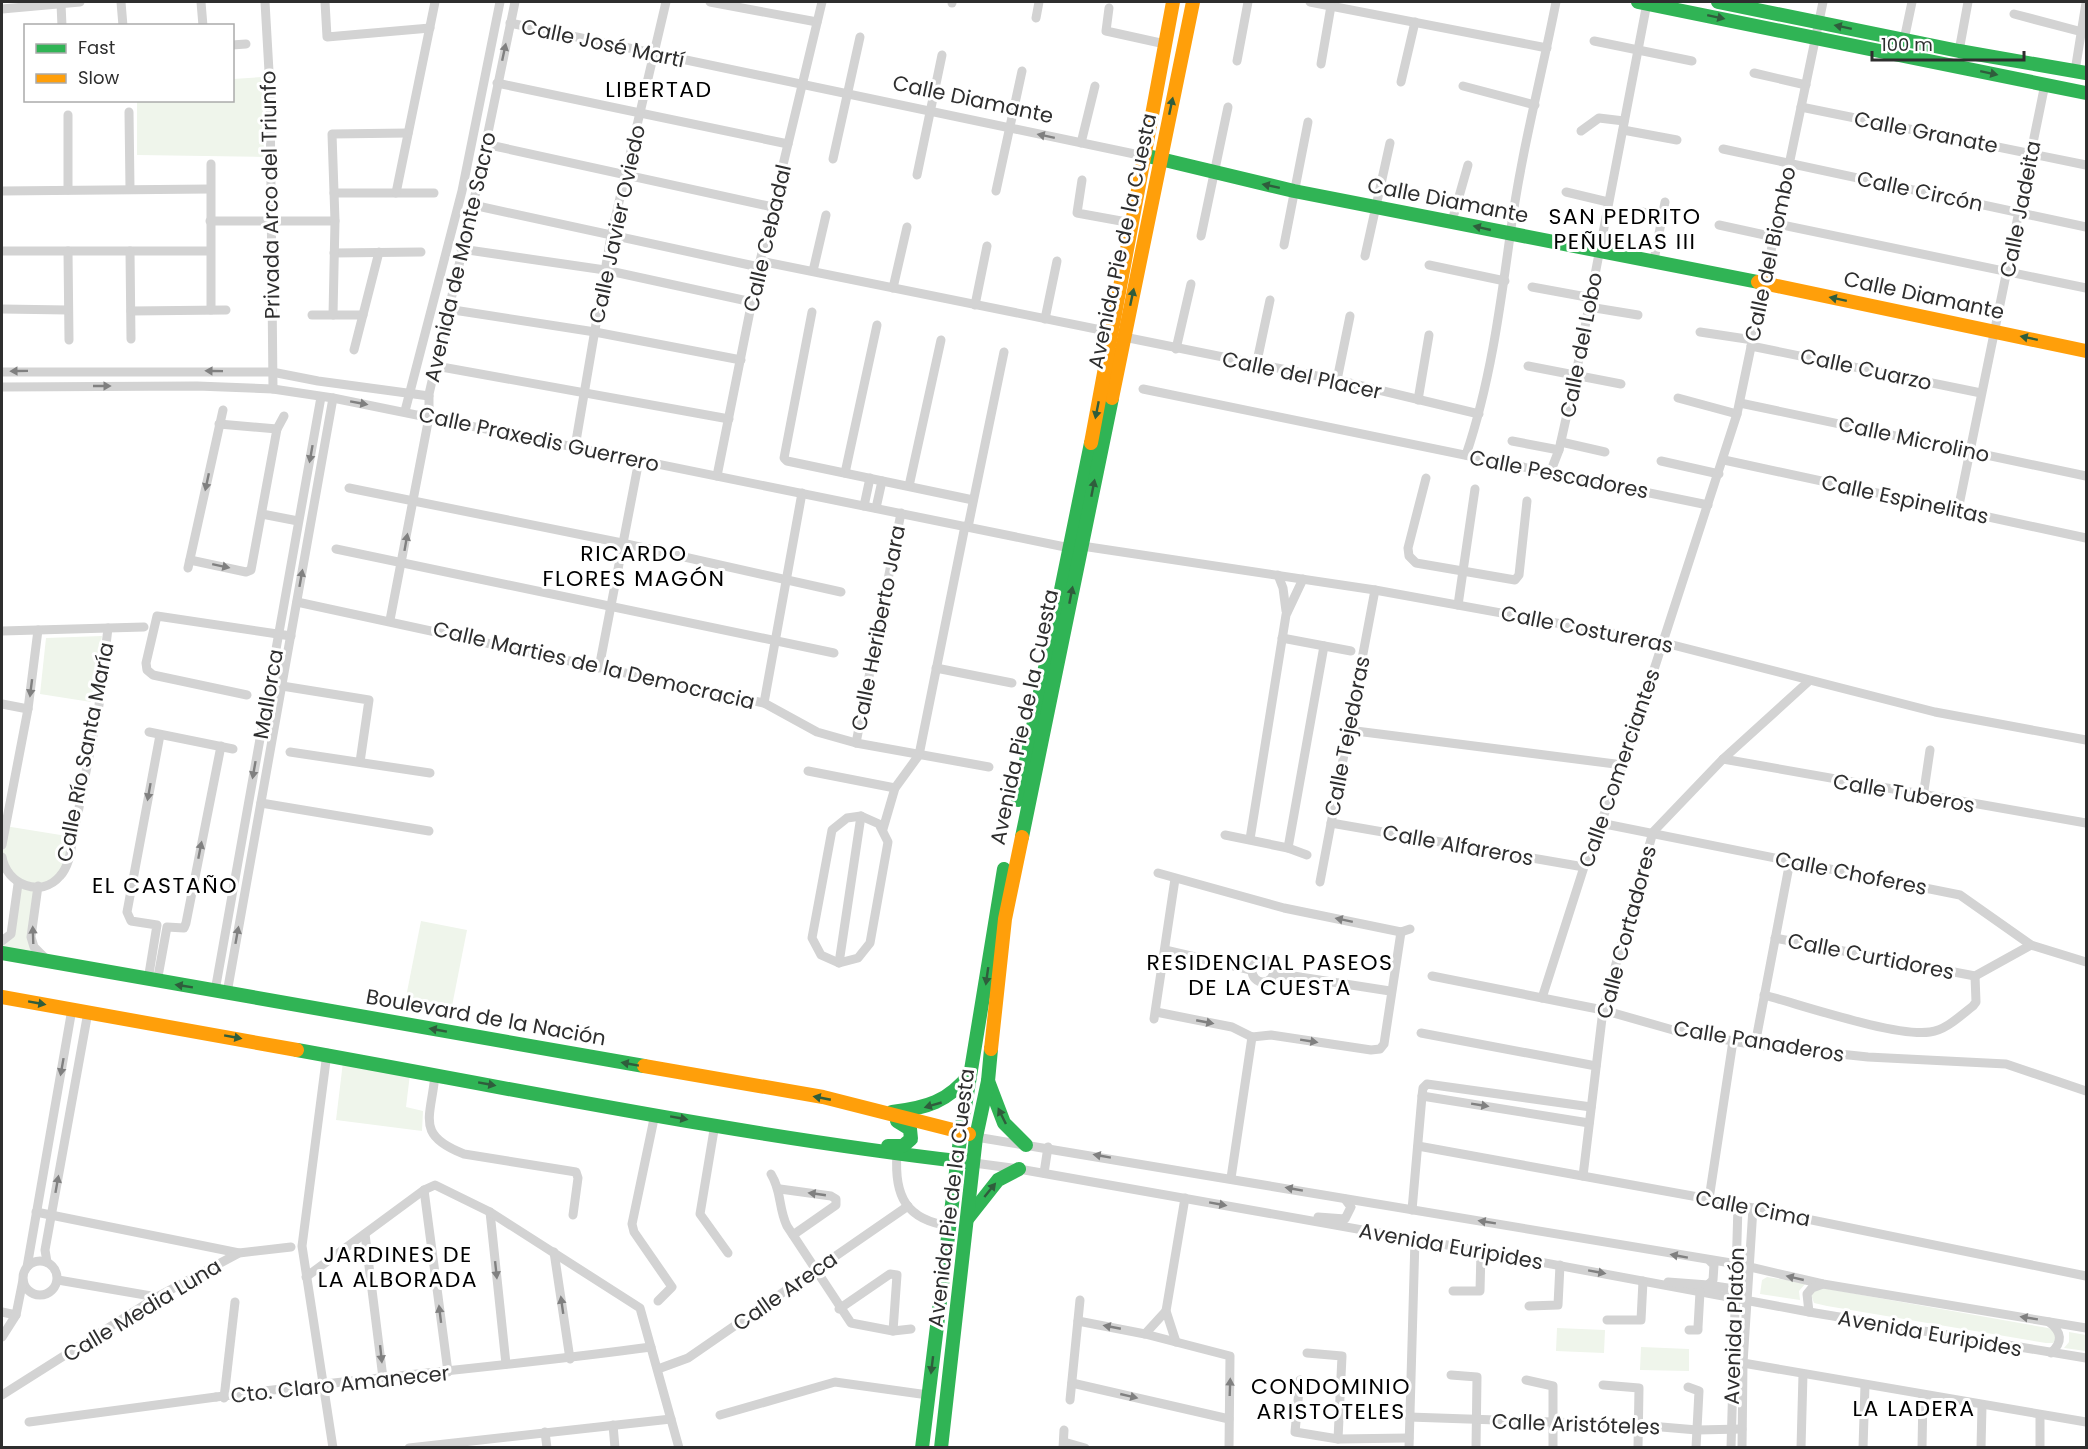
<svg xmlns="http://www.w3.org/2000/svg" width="2088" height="1449" font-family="Poppins,sans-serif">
<rect width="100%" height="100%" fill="#fff"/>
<g fill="#eff5eb">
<path d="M262,77L264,157L137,155V101L232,100L233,79Z"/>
<path d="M102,636L91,702L40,694L46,638Z"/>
<path d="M5,826L73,837L60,877L38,886L31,937L47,961L2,953V942L11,934L19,884L2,855Z"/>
<path d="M421,921L467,930L452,1006L406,997Z"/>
<path d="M343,1062L410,1074L406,1107L423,1111L422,1131L336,1120Z"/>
<path d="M1767,1277L1806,1283L1799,1291L1800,1300L1760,1294L1762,1280Z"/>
<path d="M1816,1289H1828L2048,1328L2055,1331L2057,1338L2053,1343H2046L1827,1306L1814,1303L1811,1295Z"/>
<path d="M1557,1328L1605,1330L1604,1353L1556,1351Z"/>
<path d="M2069,1332L2086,1335V1351L2064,1348L2069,1342Z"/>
<path d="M1641,1347L1689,1349V1371L1640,1370Z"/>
</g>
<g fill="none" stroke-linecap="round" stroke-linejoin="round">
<g stroke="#d3d3d3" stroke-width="9">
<path d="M121,2L123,26"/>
<path d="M201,2L203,26"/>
<path d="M265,2L270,89L273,389"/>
<path d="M325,2L327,37L430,28"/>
<path d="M710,2L817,22"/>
<path d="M1310,2L1547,48"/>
<path d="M952,3V2"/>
<path d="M61,4L62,26"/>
<path d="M1109,8L1106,31L1165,44"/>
<path d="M2,9L80,2"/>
<path d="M2014,14L2086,33"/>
<path d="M1036,18L1039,2"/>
<path d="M510,23L1144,156"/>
<path d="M1904,40L1912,2"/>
<path d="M1594,41L1692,61"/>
<path d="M232,45L246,44"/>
<path d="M1959,51L1968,2"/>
<path d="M1237,61L1248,2"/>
<path d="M1321,64L1331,6"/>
<path d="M2075,71L2086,3"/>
<path d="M1754,73L1806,85"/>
<path d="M1401,82L1415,22"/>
<path d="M497,83L788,144"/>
<path d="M1463,86L1535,105"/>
<path d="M1801,107L2086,165"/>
<path d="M129,112L130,189"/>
<path d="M68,115V190"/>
<path d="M1623,130L1677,140"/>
<path d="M1581,131L1599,118L1624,121"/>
<path d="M1081,143L1095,86"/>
<path d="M485,144L773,207"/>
<path d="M1723,149L2086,227"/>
<path d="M833,159L860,37"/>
<path d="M917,175L942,55"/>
<path d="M1082,180L1077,213L1132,223"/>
<path d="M2,191L210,189"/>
<path d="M996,191L1022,71"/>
<path d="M1566,192L1608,202"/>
<path d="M334,193H434"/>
<path d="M396,193L435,2"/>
<path d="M473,205L759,267"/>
<path d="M1643,212L1663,217"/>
<path d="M210,221H335"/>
<path d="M1452,221L1468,165"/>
<path d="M1777,224L2086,288"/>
<path d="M1719,225L1774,237"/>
<path d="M1201,236L1228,107"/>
<path d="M1284,245L1308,122"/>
<path d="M461,249L605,270L752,302"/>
<path d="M2,251H210"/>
<path d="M68,251L69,340"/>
<path d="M130,251L131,339"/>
<path d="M334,253L421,252"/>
<path d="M1365,256L1390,143"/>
<path d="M1654,260L1665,202"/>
<path d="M760,261L1111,332"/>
<path d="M1429,265L1505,281"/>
<path d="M813,271L826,215"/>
<path d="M1532,287L1592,298"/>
<path d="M893,288L907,227"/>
<path d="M975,305L987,246"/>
<path d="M1589,307L1638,315"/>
<path d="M2,309L68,310"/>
<path d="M447,309L595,332L741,360"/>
<path d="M211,310V164"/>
<path d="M131,311L226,310"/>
<path d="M812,312L784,458L787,461L973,500"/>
<path d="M312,315H363"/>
<path d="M333,315L335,221L332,134L408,133"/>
<path d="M1045,319L1057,261"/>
<path d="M1700,332L1753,340"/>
<path d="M1124,337L1337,380L1479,414"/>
<path d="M1751,346L1981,393"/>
<path d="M1176,349L1191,284"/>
<path d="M354,350L379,252"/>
<path d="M436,366L729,419"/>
<path d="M1256,366L1270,300"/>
<path d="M1528,366L1621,384"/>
<path d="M2,372H272L318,381L429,396"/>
<path d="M1337,380L1350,316"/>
<path d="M2,387L197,386L273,389L333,398L1070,548L1082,546L1375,590L1661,642L1935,712L2086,740"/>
<path d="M1143,389L1708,505"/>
<path d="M1678,398L1737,414"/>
<path d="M1418,400L1429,335"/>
<path d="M1740,403L2086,476"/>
<path d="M405,411L462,191L500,2"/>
<path d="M219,424L277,429"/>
<path d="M1512,441L1559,450"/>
<path d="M1561,442L1605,452"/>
<path d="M575,447L611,236L666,2"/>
<path d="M1466,455C1490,384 1500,309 1510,236C1520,157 1541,79 1556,2"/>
<path d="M1724,460L2086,538"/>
<path d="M1661,461L1719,474"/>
<path d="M845,473L877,325"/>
<path d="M1550,473L1559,450L1576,374L1647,3"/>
<path d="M717,476L760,261L822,2"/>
<path d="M1426,478L1408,548L1409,556L1416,563L1515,580L1519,575L1527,501"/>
<path d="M909,486L941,340"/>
<path d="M349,488L622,543L841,592"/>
<path d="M864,506L870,478"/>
<path d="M876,508L882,481"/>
<path d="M1958,510L2045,84"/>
<path d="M262,514L298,521"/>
<path d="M968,527L1004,352"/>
<path d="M336,549L834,653"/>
<path d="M190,560L246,572L251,570L277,429L284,416"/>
<path d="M188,568L223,410"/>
<path d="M1278,575L1283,588L1286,611"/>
<path d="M297,602L764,703L817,732L856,743L989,767"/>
<path d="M1458,605L1475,489"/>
<path d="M390,620L429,417V394L473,205L515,2"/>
<path d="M2,631L144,627"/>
<path d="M1282,638L1351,651"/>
<path d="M599,668L639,460"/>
<path d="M936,668L1012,683"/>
<path d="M282,686L369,700L360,762"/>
<path d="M247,695L153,675L147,670L146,663L157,616L291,636"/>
<path d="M764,703L802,493"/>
<path d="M2,704L28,709"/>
<path d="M1348,730L1623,765"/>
<path d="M149,732L233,749"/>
<path d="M856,743L901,513"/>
<path d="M290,752L430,773"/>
<path d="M1723,759L2086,823"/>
<path d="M808,771L895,788"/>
<path d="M1923,797L1930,750"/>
<path d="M261,803L429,831"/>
<path d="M861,816L879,824L888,842L870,943L858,958L839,963L821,955L812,938L832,830L847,818Z"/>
<path d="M1331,823L1584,867"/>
<path d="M1600,823L1960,895L2031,945L2086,962"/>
<path d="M883,829L895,788L919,755L965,526"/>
<path d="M1225,835L1288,848L1307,855"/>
<path d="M1250,839L1286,615L1303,579"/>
<path d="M2,845L28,709L38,630"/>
<path d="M1288,848L1324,646"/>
<path d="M2,857C6,884 41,899 60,876C64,872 67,865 69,859L99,705L108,628"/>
<path d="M1158,873L1284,908L1401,932L1410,929"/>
<path d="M1320,882L1375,590"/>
<path d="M38,886L31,937L34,947L48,961"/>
<path d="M1775,938L1975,976L2031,945"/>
<path d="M2,941L11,934L18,884"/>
<path d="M1165,950L1251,970"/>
<circle cx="1263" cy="971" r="11"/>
<path d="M839,963L861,816"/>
<path d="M1274,973L1390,991"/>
<path d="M1432,976L1603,1010L1673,1030L1755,1045L1868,1057L2006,1064L2086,1091"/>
<path d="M148,980L157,925L131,921L127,912L160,735"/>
<path d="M157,982L167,927L184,928L186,923L221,746"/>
<path d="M215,991L321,397"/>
<path d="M227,993L333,398"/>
<path d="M1764,995C1802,1005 1895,1037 1930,1032C1946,1030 1960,1016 1973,1006L1976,1002L1975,976"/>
<path d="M1542,998L1584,867L1623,765L1737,414L1823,2"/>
<path d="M1156,1012L1232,1027L1252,1037L1271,1035L1371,1050L1380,1049L1384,1044L1401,932"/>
<path d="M1154,1019L1175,879"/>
<path d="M1421,1033L1596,1066"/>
<path d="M1755,1045L1790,861"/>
<path d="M327,1053L302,1246L333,1448"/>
<path d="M435,1075C431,1118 415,1135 464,1154L576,1172L578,1178L573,1215"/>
<path d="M1422,1096L1589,1123"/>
<path d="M655,1114L632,1224L634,1232L672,1287L658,1301"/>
<path d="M715,1124L700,1214L728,1253"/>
<path d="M976,1137L1737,1264L1823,1284L2086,1328"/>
<path d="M1418,1146L1709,1199L2086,1276"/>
<path d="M897,1154C894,1196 906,1220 950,1226"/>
<path d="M974,1163L1019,1169L1481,1251L1809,1312L2086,1358"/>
<path d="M1044,1173L1048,1147"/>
<path d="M771,1174C782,1192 778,1207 787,1226L851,1323L893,1331L911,1329"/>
<path d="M1583,1176L1603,1010L1653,832L1723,759L1809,681"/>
<path d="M1231,1178L1252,1037"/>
<path d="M780,1189L831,1196L836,1199V1205L793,1235"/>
<path d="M424,1190L448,1372"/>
<path d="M1709,1199L1733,1041"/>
<path d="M1412,1210L1422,1096L1423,1088L1427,1084L1591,1107"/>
<path d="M36,1212L239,1253"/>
<path d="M490,1212L506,1364"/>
<path d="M1318,1217L1345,1219L1351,1207L1345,1199"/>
<path d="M365,1234L383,1378"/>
<path d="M554,1252L570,1359"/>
<circle cx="40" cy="1278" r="17"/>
<path d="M47,1262L45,1250L88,1012"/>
<path d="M27,1267L72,1009"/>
<path d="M306,1277L424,1190L435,1185L490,1212L640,1308L679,1448"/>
<path d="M58,1280L157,1297"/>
<path d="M1668,1282L1708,1285L1713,1280L1714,1265L1710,1261"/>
<path d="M1708,1285L1734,1289"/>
<path d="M1453,1291H1480L1481,1251"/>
<path d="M1529,1306L1558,1305L1560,1265"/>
<path d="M839,1309L890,1274L897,1275L893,1331"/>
<path d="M2,1312L16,1315"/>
<path d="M1809,1312L1807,1294L1812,1288L1823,1284"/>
<path d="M1607,1320H1641L1643,1281"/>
<path d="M1078,1321L1145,1334L1230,1356L1229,1448"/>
<path d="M2049,1322C2062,1332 2063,1342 2051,1353"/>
<path d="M1689,1330H1698V1327L1700,1292"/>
<path d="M1145,1334L1166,1311"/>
<path d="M2,1337L16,1315L23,1280"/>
<path d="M1176,1342L1166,1311L1185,1198"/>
<path d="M1307,1353L1342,1356L1338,1439"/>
<path d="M1743,1363L2086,1422"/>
<path d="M658,1369L688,1358L908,1206"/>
<path d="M1451,1375L1477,1377L1476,1448"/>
<path d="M1300,1380L1295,1432L1338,1439L1409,1438"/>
<path d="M1526,1380L1553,1386V1448"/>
<path d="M1072,1383L1229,1419"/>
<path d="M1603,1385L1639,1388L1638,1448"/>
<path d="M1688,1387L1699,1391L1696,1448"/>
<path d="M2,1395L157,1297L239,1253L291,1247"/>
<path d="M232,1395C372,1377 512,1366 651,1347"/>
<path d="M224,1398L235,1302"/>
<path d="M1070,1400L1080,1300"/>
<path d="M720,1415L835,1382L928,1395"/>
<path d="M1409,1417L1638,1425L1697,1430L1742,1429"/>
<path d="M29,1422L216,1397"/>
<path d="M613,1425L615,1448"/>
<path d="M545,1432L547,1448"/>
<path d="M1064,1442L1085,1448"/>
<path d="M409,1448L671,1419"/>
<path d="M1063,1448L1064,1430"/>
<path d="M1409,1448L1415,1239"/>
<path d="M1731,1448L1738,1205"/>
<path d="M1742,1448L1743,1363L1753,1208"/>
<path d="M1801,1448L1803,1374"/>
<path d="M1863,1448L1865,1385"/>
<path d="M1922,1448L1923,1395"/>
<path d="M1981,1448L1982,1406"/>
<path d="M2040,1448V1416"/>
</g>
<g stroke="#30b455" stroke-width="14">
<path d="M1638,2L2086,93"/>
<path d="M1718,2L1959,51L2086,73"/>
<path d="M1152,157L1294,191L1758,282"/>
<path d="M1018,800L1091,443"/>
<path d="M1022,837L1112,398"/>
<path d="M2,953L644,1066"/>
<path d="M297,1050C519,1090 742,1136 966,1162"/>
<path d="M988,1081L1004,1123L1026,1145"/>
<path d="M892,1112C926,1108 948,1102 970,1074"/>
<path d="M888,1146H903L911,1139L910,1129L897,1121"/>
<path d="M968,1218L998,1180L1019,1169"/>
<path d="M922,1448L961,1131L1004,869"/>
<path d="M941,1448L976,1137L988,1081L991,1049"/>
</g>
<g stroke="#ff9f0a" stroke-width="14">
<path d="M1758,282L2086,351"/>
<path d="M1112,398L1193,2"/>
<path d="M1091,443L1173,2"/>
<path d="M2,997L297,1050"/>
<path d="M991,1049L1005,919L1022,837"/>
<path d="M644,1066L823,1097L969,1134"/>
</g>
<path stroke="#d3d3d3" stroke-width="9" d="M216,1397L232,1395"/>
</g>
<defs><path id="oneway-solid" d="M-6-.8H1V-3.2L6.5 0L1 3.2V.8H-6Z" transform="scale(1.5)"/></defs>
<g fill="#2f5d3c">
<use href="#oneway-solid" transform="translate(1716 17) rotate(12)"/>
<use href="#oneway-solid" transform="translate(1843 27) rotate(-168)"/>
<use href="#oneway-solid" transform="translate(1989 73) rotate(12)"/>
<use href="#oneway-solid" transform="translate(1171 106) rotate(-78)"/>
<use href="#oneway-solid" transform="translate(1271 186) rotate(-168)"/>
<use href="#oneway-solid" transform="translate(1482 228) rotate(-167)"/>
<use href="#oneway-solid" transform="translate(1132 297) rotate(-78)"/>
<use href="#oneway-solid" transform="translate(1838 299) rotate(-168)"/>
<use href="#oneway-solid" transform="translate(2029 338) rotate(-168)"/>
<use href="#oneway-solid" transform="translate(1097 410) rotate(101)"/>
<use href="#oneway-solid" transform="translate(1093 488) rotate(-79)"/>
<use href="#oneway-solid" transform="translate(1071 595) rotate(-79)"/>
<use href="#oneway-solid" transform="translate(987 976) rotate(98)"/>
<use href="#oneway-solid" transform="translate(184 986) rotate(-171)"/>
<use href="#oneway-solid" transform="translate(37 1003) rotate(10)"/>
<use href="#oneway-solid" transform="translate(438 1030) rotate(-170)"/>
<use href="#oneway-solid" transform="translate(233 1037) rotate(10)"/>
<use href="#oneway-solid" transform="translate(630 1064) rotate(-170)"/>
<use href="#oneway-solid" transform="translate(487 1084) rotate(10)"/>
<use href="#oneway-solid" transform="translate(822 1098) rotate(-169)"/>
<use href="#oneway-solid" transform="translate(933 1105) rotate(164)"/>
<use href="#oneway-solid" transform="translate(1002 1116) rotate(-116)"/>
<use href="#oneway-solid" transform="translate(679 1118) rotate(10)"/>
<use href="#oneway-solid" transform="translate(990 1190) rotate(-51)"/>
<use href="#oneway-solid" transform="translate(932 1365) rotate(97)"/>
</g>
<g fill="#808080">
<use href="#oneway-solid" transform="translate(504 52) rotate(-78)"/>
<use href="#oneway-solid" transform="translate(1046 136) rotate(-168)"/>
<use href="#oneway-solid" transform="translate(19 371) rotate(179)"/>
<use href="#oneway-solid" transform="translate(214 371) rotate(-179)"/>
<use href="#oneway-solid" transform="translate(102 386)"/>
<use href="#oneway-solid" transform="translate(359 403) rotate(10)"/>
<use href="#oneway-solid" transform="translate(311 454) rotate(100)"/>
<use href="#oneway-solid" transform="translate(207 482) rotate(102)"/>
<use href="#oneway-solid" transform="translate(406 542) rotate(-80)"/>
<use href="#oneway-solid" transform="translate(221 566) rotate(12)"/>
<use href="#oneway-solid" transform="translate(301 578) rotate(-80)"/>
<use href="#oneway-solid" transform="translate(31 688) rotate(97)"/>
<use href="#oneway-solid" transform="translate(254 770) rotate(100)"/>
<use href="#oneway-solid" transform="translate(149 792) rotate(100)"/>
<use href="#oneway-solid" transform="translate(200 850) rotate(-79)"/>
<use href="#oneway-solid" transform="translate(1344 920) rotate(-168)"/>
<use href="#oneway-solid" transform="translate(33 935) rotate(-92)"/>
<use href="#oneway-solid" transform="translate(237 935) rotate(-80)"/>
<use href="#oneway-solid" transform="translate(1205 1022) rotate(11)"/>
<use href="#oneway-solid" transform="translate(1309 1041) rotate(9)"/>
<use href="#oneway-solid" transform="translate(62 1067) rotate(100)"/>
<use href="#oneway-solid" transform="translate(1480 1105) rotate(9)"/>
<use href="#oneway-solid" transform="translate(1102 1156) rotate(-170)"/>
<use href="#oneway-solid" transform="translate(57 1184) rotate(-80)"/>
<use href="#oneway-solid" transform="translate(1294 1189) rotate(-170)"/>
<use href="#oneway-solid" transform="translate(817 1194) rotate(-172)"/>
<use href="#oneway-solid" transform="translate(1218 1204) rotate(10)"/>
<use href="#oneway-solid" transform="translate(1487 1222) rotate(-171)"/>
<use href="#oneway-solid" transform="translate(1679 1256) rotate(-170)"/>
<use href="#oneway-solid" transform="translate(496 1270) rotate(84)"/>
<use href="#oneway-solid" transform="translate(1597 1272) rotate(10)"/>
<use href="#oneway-solid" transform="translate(1795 1278) rotate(-167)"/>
<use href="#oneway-solid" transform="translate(562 1305) rotate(-98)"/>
<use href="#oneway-solid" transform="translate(440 1314) rotate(-97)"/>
<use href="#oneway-solid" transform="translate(2029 1318) rotate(-171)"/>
<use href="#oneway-solid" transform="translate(1112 1327) rotate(-169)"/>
<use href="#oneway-solid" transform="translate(381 1354) rotate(84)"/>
<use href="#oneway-solid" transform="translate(1230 1387) rotate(-88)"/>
<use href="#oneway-solid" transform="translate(1129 1396) rotate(13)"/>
</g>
<g text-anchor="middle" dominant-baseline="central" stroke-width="6" stroke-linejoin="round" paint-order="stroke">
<g font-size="21" fill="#2e2e2e" stroke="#fff">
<text transform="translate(603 43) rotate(12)">Calle José Martí</text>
<text transform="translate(973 99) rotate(12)">Calle Diamante</text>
<text transform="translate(1926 132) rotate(11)">Calle Granate</text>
<text transform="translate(1920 191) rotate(12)">Calle Circón</text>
<text transform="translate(270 195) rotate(-91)">Privada Arco del Triunfo</text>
<text transform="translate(1448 200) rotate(11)">Calle Diamante</text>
<text transform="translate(2020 209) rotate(-79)">Calle Jadeita</text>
<text transform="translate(617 224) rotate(-78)">Calle Javier Oviedo</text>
<text transform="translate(767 238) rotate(-77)">Calle Cebadal</text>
<text transform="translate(1122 241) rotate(-78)">Avenida Pie de la Cuesta</text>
<text transform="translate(1770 254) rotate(-78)">Calle del Biombo</text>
<text transform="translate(460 257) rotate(-77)">Avenida de Monte Sacro</text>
<text transform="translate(1924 295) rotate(12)">Calle Diamante</text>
<text transform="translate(1581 345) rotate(-79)">Calle del Lobo</text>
<text transform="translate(1866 369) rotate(12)">Calle Cuarzo</text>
<text transform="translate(1302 375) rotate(12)">Calle del Placer</text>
<text transform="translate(539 439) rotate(12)">Calle Praxedis Guerrero</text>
<text transform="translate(1914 439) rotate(12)">Calle Microlino</text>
<text transform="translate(1559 474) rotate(11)">Calle Pescadores</text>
<text transform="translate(1905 499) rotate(12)">Calle Espinelitas</text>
<text transform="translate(878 628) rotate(-79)">Calle Heriberto Jara</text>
<text transform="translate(1587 629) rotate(11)">Calle Costureras</text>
<text transform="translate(594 665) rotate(13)">Calle Marties de la Democracia</text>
<text transform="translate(268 694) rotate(-80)">Mallorca</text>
<text transform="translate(1024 717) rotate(-78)">Avenida Pie de la Cuesta</text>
<text transform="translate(1347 736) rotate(-79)">Calle Tejedoras</text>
<text transform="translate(85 752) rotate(-79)">Calle Río Santa María</text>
<text transform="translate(1619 768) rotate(-71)">Calle Comerciantes</text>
<text transform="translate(1904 793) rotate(10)">Calle Tuberos</text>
<text transform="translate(1458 845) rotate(10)">Calle Alfareros</text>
<text transform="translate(1851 873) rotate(11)">Calle Choferes</text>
<text transform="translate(1626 932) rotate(-75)">Calle Cortadores</text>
<text transform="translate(1871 956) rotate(11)">Calle Curtidores</text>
<text transform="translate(486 1017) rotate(10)">Boulevard de la Nación</text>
<text transform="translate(1759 1041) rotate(9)">Calle Panaderos</text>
<text transform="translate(951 1198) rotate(-83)">Avenida Pie de la Cuesta</text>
<text transform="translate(1753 1208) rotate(11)">Calle Cima</text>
<text transform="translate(1451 1246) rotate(10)">Avenida Euripides</text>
<text transform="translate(785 1291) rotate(-35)">Calle Areca</text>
<text transform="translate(142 1310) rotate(-31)">Calle Media Luna</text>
<text transform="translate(1734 1326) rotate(-88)">Avenida Platón</text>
<text transform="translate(1930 1333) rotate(10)">Avenida Euripides</text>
<text transform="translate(340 1384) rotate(-6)">Cto. Claro Amanecer</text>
<text transform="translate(1576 1424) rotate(2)">Calle Aristóteles</text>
</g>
<g font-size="22" letter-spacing="1.5" fill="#000" stroke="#fff">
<text x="659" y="89">LIBERTAD</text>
<text x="1625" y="216">SAN PEDRITO<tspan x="1625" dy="25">PEÑUELAS III</tspan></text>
<text x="634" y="553">RICARDO<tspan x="634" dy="25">FLORES MAGÓN</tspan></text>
<text x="165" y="885">EL CASTAÑO</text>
<text x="1270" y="962">RESIDENCIAL PASEOS<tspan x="1270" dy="25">DE LA CUESTA</tspan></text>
<text x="398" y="1254">JARDINES DE<tspan x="398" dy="25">LA ALBORADA</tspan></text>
<text x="1331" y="1386">CONDOMINIO<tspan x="1331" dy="25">ARISTOTELES</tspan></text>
<text x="1914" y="1408">LA LADERA</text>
</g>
</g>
<rect width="2088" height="1449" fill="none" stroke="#2e2e2e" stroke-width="6"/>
<rect x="24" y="24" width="210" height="78" fill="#ffffff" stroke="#ababab" stroke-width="1.5"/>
<rect x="36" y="44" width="30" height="9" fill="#30b455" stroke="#ababab" stroke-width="1.5"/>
<text x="78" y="54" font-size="18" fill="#2e2e2e">Fast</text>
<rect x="36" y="74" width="30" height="9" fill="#ff9f0a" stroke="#ababab" stroke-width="1.5"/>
<text x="78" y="84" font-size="18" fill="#2e2e2e">Slow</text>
<path d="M1872 51v9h152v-9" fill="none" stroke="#2e2e2e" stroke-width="3"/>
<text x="1881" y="51" font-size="18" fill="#2e2e2e" stroke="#ffffff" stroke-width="4.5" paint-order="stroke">100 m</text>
</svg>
